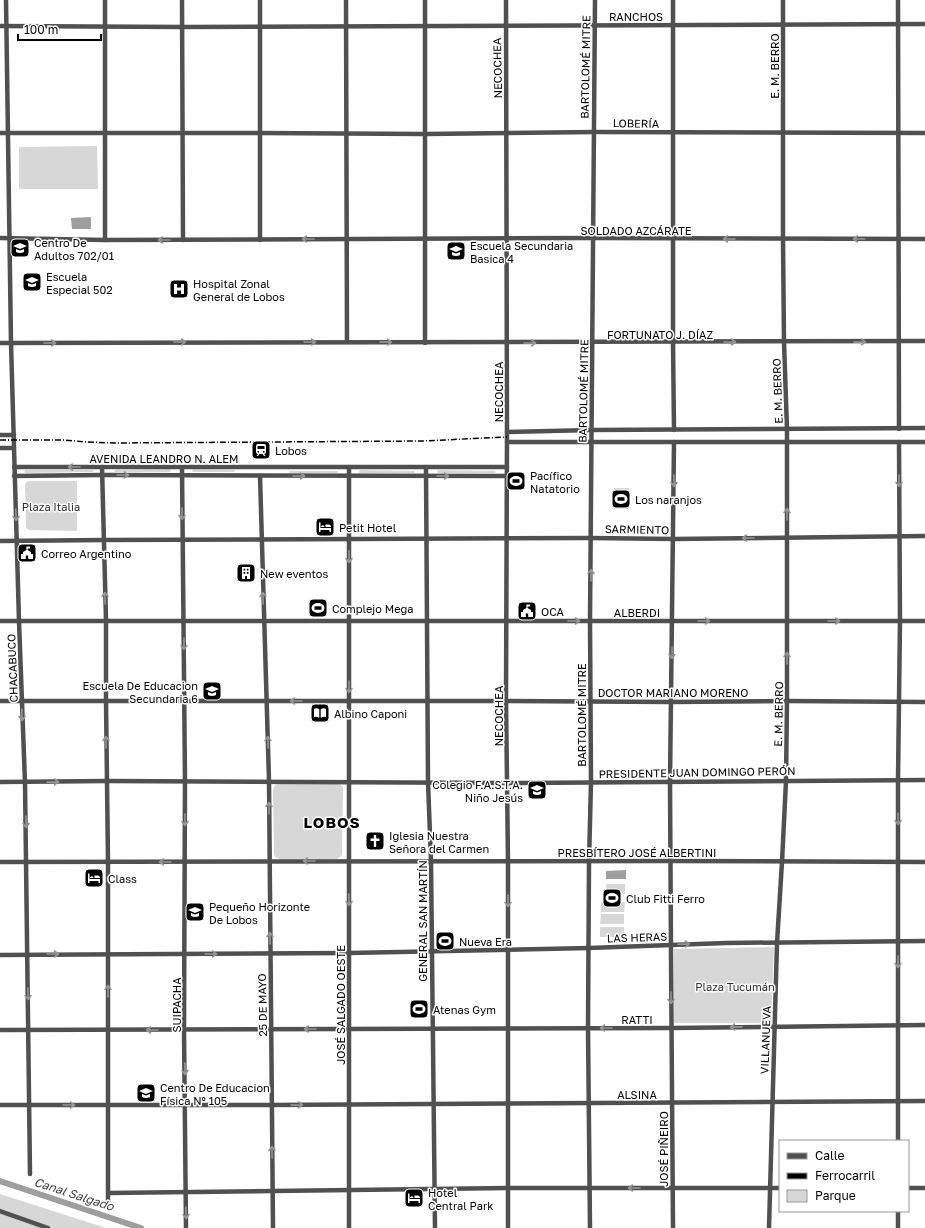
<svg xmlns="http://www.w3.org/2000/svg" width="925" height="1228" font-family="'Golos Text',sans-serif">
<rect width="100%" height="100%" fill="#fff"/>
<g fill="#d7d7d7">
<path d="M97,146L98,189H19V147Z"/>
<path d="M170,469L171,471L170,472H115L114,471L115,470Z"/>
<path d="M193,469L234,470L235,471L234,472H193L192,471Z"/>
<path d="M25,470H93L94,471L92,472L25,473L24,472Z"/>
<path d="M360,470L414,471L415,472L414,473H360L359,472Z"/>
<path d="M438,470L495,471L496,472L495,473H438L437,472Z"/>
<path d="M289,471H337L338,472L337,473H290Z"/>
<path d="M30,481H77V531L29,530L26,528L25,485L26,482Z"/>
<path d="M614,488H629L628,509H614Z"/>
<path d="M278,784H337L341,785L343,787L342,855L337,859H280L275,857L274,854L273,790L275,785Z"/>
<rect x="606" y="884" width="19" height="10"/>
<path d="M601,902H625L624,912H601Z"/>
<path d="M601,914H624V924H600Z"/>
<rect x="600" y="927" width="24" height="10"/>
<path d="M774,947L771,1023H674V949Z"/>
<path d="M0,1194L106,1228H0Z"/>
</g>
<g fill="#9e9e9e">
<path d="M91,217V229H72L71,218Z"/>
<path d="M626,870V879H606V871Z"/>
</g>
<g fill="none" stroke-linecap="round" stroke-linejoin="round">
<path stroke="#9e9e9e" stroke-width="6" d="M0,1181L141,1228"/>
<g stroke="#505050" stroke-width="4.5">
<path d="M6,0L11,343L19,621L25,783L30,1174"/>
<path d="M105,0V240"/>
<path d="M182,0L183,240"/>
<path d="M260,0V240"/>
<path d="M346,0L347,342"/>
<path d="M506,0L507,434L506,701L508,862V1228"/>
<path d="M673,0V342L674,430"/>
<path d="M898,0L899,429"/>
<path d="M0,26L182,27L925,24"/>
<path d="M0,133H260L425,134L594,132L925,133"/>
<path d="M0,238L105,240L594,238L925,239"/>
<path d="M0,343L925,341"/>
<path d="M425,343V0"/>
<path d="M507,432L592,430L925,428"/>
<path d="M0,435H14"/>
<path d="M507,442H925"/>
<path d="M0,448H14"/>
<path d="M14,467H507"/>
<path d="M102,467L106,620V701L108,862V1208"/>
<path d="M182,467L185,781L184,1030L186,1228"/>
<path d="M349,467V1228"/>
<path d="M426,467L428,782L431,861L435,1228"/>
<path d="M14,476L102,475L507,476"/>
<path d="M260,476L269,781L273,1228"/>
<path d="M0,541L104,540L591,538L674,539L925,536"/>
<path d="M0,621H925"/>
<path d="M0,701H506L671,702L787,701L925,702"/>
<path d="M0,782L107,781L519,783L925,780"/>
<path d="M0,862L671,861L925,862"/>
<path d="M0,955L349,953L589,948L726,943L925,941"/>
<path d="M0,1030L671,1028L925,1025"/>
<path d="M0,1105H271L925,1101"/>
<path d="M898,1141V780L900,620L899,442"/>
<path d="M908,1188H925"/>
<path d="M108,1193L508,1188H780"/>
<path d="M0,1211L48,1228"/>
<path d="M898,1211V1228"/>
<path d="M590,1228L588,1028L589,862L591,782L590,621L595,0"/>
<path d="M673,1228L671,954L670,782L674,442"/>
<path d="M769,1228L777,943L782,862L786,781L787,701V430L784,342L783,239V0"/>
</g>
<path stroke="#000" stroke-width="1.5" stroke-dasharray="6 2 1 2" stroke-linecap="butt" d="M0,440H64L87,442L114,443L422,441L507,437"/>
</g>
<defs><path id="oneway-shaft" d="M-6 0H5M1.5-3L5.5 0L1.5 3" fill="none" stroke-width="1.6" stroke-linecap="round" stroke-linejoin="round"/></defs>
<g stroke="#969696">
<use href="#oneway-shaft" transform="translate(308 239) rotate(180)"/>
<use href="#oneway-shaft" transform="translate(729 239) rotate(-180)"/>
<use href="#oneway-shaft" transform="translate(859 239) rotate(-180)"/>
<use href="#oneway-shaft" transform="translate(164 240) rotate(180)"/>
<use href="#oneway-shaft" transform="translate(180 342)"/>
<use href="#oneway-shaft" transform="translate(310 342)"/>
<use href="#oneway-shaft" transform="translate(386 342) rotate(1)"/>
<use href="#oneway-shaft" transform="translate(730 342)"/>
<use href="#oneway-shaft" transform="translate(860 342) rotate(-1)"/>
<use href="#oneway-shaft" transform="translate(50 343)"/>
<use href="#oneway-shaft" transform="translate(530 343)"/>
<use href="#oneway-shaft" transform="translate(74 467) rotate(180)"/>
<use href="#oneway-shaft" transform="translate(123 475)"/>
<use href="#oneway-shaft" transform="translate(299 476)"/>
<use href="#oneway-shaft" transform="translate(443 476)"/>
<use href="#oneway-shaft" transform="translate(674 481) rotate(90)"/>
<use href="#oneway-shaft" transform="translate(899 481) rotate(90)"/>
<use href="#oneway-shaft" transform="translate(182 514) rotate(90)"/>
<use href="#oneway-shaft" transform="translate(787 514) rotate(-90)"/>
<use href="#oneway-shaft" transform="translate(16 515) rotate(88)"/>
<use href="#oneway-shaft" transform="translate(748 538) rotate(180)"/>
<use href="#oneway-shaft" transform="translate(349 557) rotate(90)"/>
<use href="#oneway-shaft" transform="translate(591 575) rotate(-89)"/>
<use href="#oneway-shaft" transform="translate(105 598) rotate(-91)"/>
<use href="#oneway-shaft" transform="translate(263 598) rotate(-92)"/>
<use href="#oneway-shaft" transform="translate(574 621)"/>
<use href="#oneway-shaft" transform="translate(704 621)"/>
<use href="#oneway-shaft" transform="translate(834 621)"/>
<use href="#oneway-shaft" transform="translate(184 644) rotate(90)"/>
<use href="#oneway-shaft" transform="translate(672 653) rotate(91)"/>
<use href="#oneway-shaft" transform="translate(787 658) rotate(-90)"/>
<use href="#oneway-shaft" transform="translate(349 687) rotate(90)"/>
<use href="#oneway-shaft" transform="translate(296 701) rotate(180)"/>
<use href="#oneway-shaft" transform="translate(22 715) rotate(88)"/>
<use href="#oneway-shaft" transform="translate(106 742) rotate(-91)"/>
<use href="#oneway-shaft" transform="translate(268 742) rotate(-92)"/>
<use href="#oneway-shaft" transform="translate(53 782) rotate(-1)"/>
<use href="#oneway-shaft" transform="translate(269 808) rotate(-90)"/>
<use href="#oneway-shaft" transform="translate(898 819) rotate(89)"/>
<use href="#oneway-shaft" transform="translate(185 820) rotate(90)"/>
<use href="#oneway-shaft" transform="translate(26 822) rotate(89)"/>
<use href="#oneway-shaft" transform="translate(309 861) rotate(180)"/>
<use href="#oneway-shaft" transform="translate(165 862) rotate(180)"/>
<use href="#oneway-shaft" transform="translate(349 900) rotate(89)"/>
<use href="#oneway-shaft" transform="translate(508 901) rotate(90)"/>
<use href="#oneway-shaft" transform="translate(270 938) rotate(-91)"/>
<use href="#oneway-shaft" transform="translate(684 944) rotate(-2)"/>
<use href="#oneway-shaft" transform="translate(53 954)"/>
<use href="#oneway-shaft" transform="translate(211 954)"/>
<use href="#oneway-shaft" transform="translate(898 962) rotate(90)"/>
<use href="#oneway-shaft" transform="translate(108 991) rotate(-90)"/>
<use href="#oneway-shaft" transform="translate(28 994) rotate(89)"/>
<use href="#oneway-shaft" transform="translate(671 998) rotate(90)"/>
<use href="#oneway-shaft" transform="translate(736 1027) rotate(179)"/>
<use href="#oneway-shaft" transform="translate(606 1028) rotate(-180)"/>
<use href="#oneway-shaft" transform="translate(310 1029) rotate(-180)"/>
<use href="#oneway-shaft" transform="translate(152 1030) rotate(-180)"/>
<use href="#oneway-shaft" transform="translate(185 1069) rotate(89)"/>
<use href="#oneway-shaft" transform="translate(69 1105)"/>
<use href="#oneway-shaft" transform="translate(297 1105) rotate(-1)"/>
<use href="#oneway-shaft" transform="translate(272 1152) rotate(-91)"/>
<use href="#oneway-shaft" transform="translate(634 1188) rotate(180)"/>
<use href="#oneway-shaft" transform="translate(186 1213) rotate(89)"/>
</g>
<defs>
<g id="school-square" transform="scale(1)"><rect x="-9" y="-9" width="18" height="18" rx="4" fill="#000" stroke="#fff"/><path d="M0-5L7-2L0 1L-7-2ZM-4 1L0 2.5L4 1V4Q0 6-4 4Z" fill="#fff"/></g>
<g id="hospital-square" transform="scale(1)"><rect x="-9" y="-9" width="18" height="18" rx="4" fill="#000" stroke="#fff"/><path d="M-5-5h3v3.5h4V-5h3V5h-3V1.5h-4V5h-3Z" fill="#fff"/></g>
<g id="station-square" transform="scale(1)"><rect x="-9" y="-9" width="18" height="18" rx="4" fill="#000" stroke="#fff"/><path d="M-3-6H3Q5-6 5-4V2Q5 4 3 4L4.5 6H3L1.5 4h-3L-3 6H-4.5L-3 4Q-5 4-5 2V-4Q-5-6-3-6ZM-3.5-4v3h7v-3ZM-3.5 1v1.5H-2V1ZM2 1v1.5H3.5V1Z" fill="#fff"/></g>
<g id="stadium-square" transform="scale(1)"><rect x="-9" y="-9" width="18" height="18" rx="4" fill="#000" stroke="#fff"/><path d="M0-5a6.5 5 0 1 0 0 10a6.5 5 0 1 0 0-10ZM-3.5-1.8h7v3.6h-7Z" fill="#fff"/></g>
<g id="hotel-square" transform="scale(1)"><rect x="-9" y="-9" width="18" height="18" rx="4" fill="#000" stroke="#fff"/><path d="M-6-4.5h1.5V1H6V5H4.5V3h-9V5H-6ZM-4 0a1.8 1.8 0 1 1 3.6 0ZM.5 0V-2.5h3Q6-2.5 6 0Z" fill="#fff"/></g>
<g id="civic-square" transform="scale(1)"><rect x="-9" y="-9" width="18" height="18" rx="4" fill="#000" stroke="#fff"/><path d="M-.6-6.5H3V-4.5H.6V-3L4-1V1h2V6H-6V1h2V-1L-.6-3ZM-1.2 2.5V6h2.4V2.5Z" fill="#fff"/></g>
<g id="building-square" transform="scale(1)"><rect x="-9" y="-9" width="18" height="18" rx="4" fill="#000" stroke="#fff"/><path d="M-4-6H4V6H1V3H-1V6H-4ZM-2.5-4.3h1.7v1.8h-1.7ZM.8-4.3h1.7v1.8H.8ZM-2.5-1h1.7V.8h-1.7ZM.8-1h1.7V.8H.8Z" fill="#fff"/></g>
<g id="library-square" transform="scale(1)"><rect x="-9" y="-9" width="18" height="18" rx="4" fill="#000" stroke="#fff"/><path d="M-6-4Q-3-5.5-.7-3.5V5Q-3 3-6 4ZM6-4Q3-5.5 .7-3.5V5Q3 3 6 4Z" fill="#fff"/></g>
<g id="church-square" transform="scale(1)"><rect x="-9" y="-9" width="18" height="18" rx="4" fill="#000" stroke="#fff"/><path d="M-1.2-6h2.4v3.5h3.3v2.4h-3.3V6h-2.4V-.1h-3.3v-2.4h3.3Z" fill="#fff"/></g>
</defs>
<g fill-rule="evenodd">
<use href="#school-square" x="20" y="248"/>
<use href="#school-square" x="456" y="251"/>
<use href="#school-square" x="32" y="282"/>
<use href="#hospital-square" x="179" y="289"/>
<use href="#station-square" x="261" y="450"/>
<use href="#stadium-square" x="516" y="481"/>
<use href="#stadium-square" x="621" y="499"/>
<use href="#hotel-square" x="325" y="527"/>
<use href="#civic-square" x="27" y="553"/>
<use href="#building-square" x="246" y="573"/>
<use href="#stadium-square" x="318" y="608"/>
<use href="#civic-square" x="527" y="611"/>
<use href="#school-square" x="212" y="691"/>
<use href="#library-square" x="320" y="713"/>
<use href="#school-square" x="537" y="790"/>
<use href="#church-square" x="375" y="841"/>
<use href="#hotel-square" x="94" y="878"/>
<use href="#stadium-square" x="612" y="898"/>
<use href="#school-square" x="195" y="912"/>
<use href="#stadium-square" x="445" y="941"/>
<use href="#stadium-square" x="419" y="1009"/>
<use href="#school-square" x="146" y="1093"/>
<use href="#hotel-square" x="414" y="1198"/>
</g>
<g text-anchor="middle" dominant-baseline="central" stroke-width="3" stroke-linejoin="round" paint-order="stroke">
<g font-size="11" fill="#000" stroke="#fff">
<text x="636" y="16">RANCHOS</text>
<text transform="translate(774 66) rotate(-90)">E. M. BERRO</text>
<text transform="translate(585 67) rotate(-89)">BARTOLOMÉ MITRE</text>
<text transform="translate(497 68) rotate(-91)">NECOCHEA</text>
<text transform="translate(636 123) rotate(1)">LOBERÍA</text>
<text x="636" y="230">SOLDADO AZCÁRATE</text>
<text x="660" y="334">FORTUNATO J. DÍAZ</text>
<text transform="translate(583 391) rotate(-89)">BARTOLOMÉ MITRE</text>
<text transform="translate(777 391) rotate(-92)">E. M. BERRO</text>
<text transform="translate(498 392) rotate(-90)">NECOCHEA</text>
<text x="164" y="458">AVENIDA LEANDRO N. ALEM</text>
<text transform="translate(637 529) rotate(1)">SARMIENTO</text>
<text x="637" y="612">ALBERDI</text>
<text transform="translate(12 668) rotate(-92)">CHACABUCO</text>
<text x="673" y="692">DOCTOR MARIANO MORENO</text>
<text transform="translate(778 714) rotate(-89)">E. M. BERRO</text>
<text transform="translate(581 715) rotate(-90)">BARTOLOMÉ MITRE</text>
<text transform="translate(498 716) rotate(-90)">NECOCHEA</text>
<text transform="translate(697 772) rotate(-1)">PRESIDENTE JUAN DOMINGO PERÓN</text>
<text x="637" y="852">PRESBÍTERO JOSÉ ALBERTINI</text>
<text transform="translate(422 921) rotate(-90)">GENERAL SAN MARTÍN</text>
<text transform="translate(637 937) rotate(-2)">LAS HERAS</text>
<text transform="translate(176 1005) rotate(-90)">SUIPACHA</text>
<text transform="translate(262 1005) rotate(-91)">25 DE MAYO</text>
<text transform="translate(340 1005) rotate(-90)">JOSÉ SALGADO OESTE</text>
<text x="637" y="1019">RATTI</text>
<text transform="translate(765 1040) rotate(-88)">VILLANUEVA</text>
<text x="637" y="1094">ALSINA</text>
<text transform="translate(663 1149) rotate(-90)">JOSÉ PIÑEIRO</text>
</g>
<g font-size="11" fill="#000" stroke="#fff" text-anchor="start">
<text x="34" y="242">Centro De<tspan x="34" dy="13">Adultos 702/01</tspan></text>
<text x="470" y="245">Escuela Secundaria<tspan x="470" dy="13">Basica 4</tspan></text>
<text x="46" y="276">Escuela<tspan x="46" dy="13">Especial 502</tspan></text>
<text x="193" y="283">Hospital Zonal<tspan x="193" dy="13">General de Lobos</tspan></text>
<text x="275" y="450">Lobos</text>
<text x="530" y="475">Pacífico<tspan x="530" dy="13">Natatorio</tspan></text>
<text x="635" y="499">Los naranjos</text>
<text x="339" y="527">Petit Hotel</text>
<text x="41" y="553">Correo Argentino</text>
<text x="260" y="573">New eventos</text>
<text x="332" y="608">Complejo Mega</text>
<text x="541" y="611">OCA</text>
<text x="198" y="685" text-anchor="end">Escuela De Educacion<tspan x="198" dy="13">Secundaria 6</tspan></text>
<text x="334" y="713">Albino Caponi</text>
<text x="523" y="784" text-anchor="end">Colegio F.A.S.T.A.<tspan x="523" dy="13">Niño Jesús</tspan></text>
<text x="389" y="835">Iglesia Nuestra<tspan x="389" dy="13">Señora del Carmen</tspan></text>
<text x="108" y="878">Class</text>
<text x="626" y="898">Club Fitti Ferro</text>
<text x="209" y="906">Pequeño Horizonte<tspan x="209" dy="13">De Lobos</tspan></text>
<text x="459" y="941">Nueva Era</text>
<text x="433" y="1009">Atenas Gym</text>
<text x="160" y="1087">Centro De Educacion<tspan x="160" dy="13">Física N° 105</tspan></text>
<text x="428" y="1192">Hotel<tspan x="428" dy="13">Central Park</tspan></text>
</g>
<g font-size="11" fill="#2e2e2e" stroke="#fff">
<text x="51" y="506">Plaza Italia</text>
<text x="735" y="986">Plaza Tucumán</text>
</g>
<g font-size="12" font-style="italic" fill="#3f3f3f" stroke="#fff">
<text transform="translate(74 1194) rotate(18)">Canal Salgado</text>
</g>
<g font-size="15" font-weight="bold" letter-spacing="1" fill="#000" stroke="#fff">
<text x="332" y="822">LOBOS</text>
</g>
</g>
<rect x="779" y="1140" width="130" height="72" fill="#ffffff" stroke="#999999"/>
<rect x="787" y="1153" width="20" height="6" fill="#505050" stroke="#999999"/>
<text x="815" y="1160" font-size="12" fill="#000000">Calle</text>
<rect x="787" y="1173" width="20" height="6" fill="#000000" stroke="#999999"/>
<text x="815" y="1180" font-size="12" fill="#000000">Ferrocarril</text>
<rect x="787" y="1190" width="20" height="12" fill="#d7d7d7" stroke="#999999"/>
<text x="815" y="1200" font-size="12" fill="#000000">Parque</text>
<path d="M18 34v6h83v-6" fill="none" stroke="#000000" stroke-width="2"/>
<text x="24" y="34" font-size="12" fill="#000000" stroke="#ffffff" stroke-width="3" paint-order="stroke">100 m</text>
</svg>
